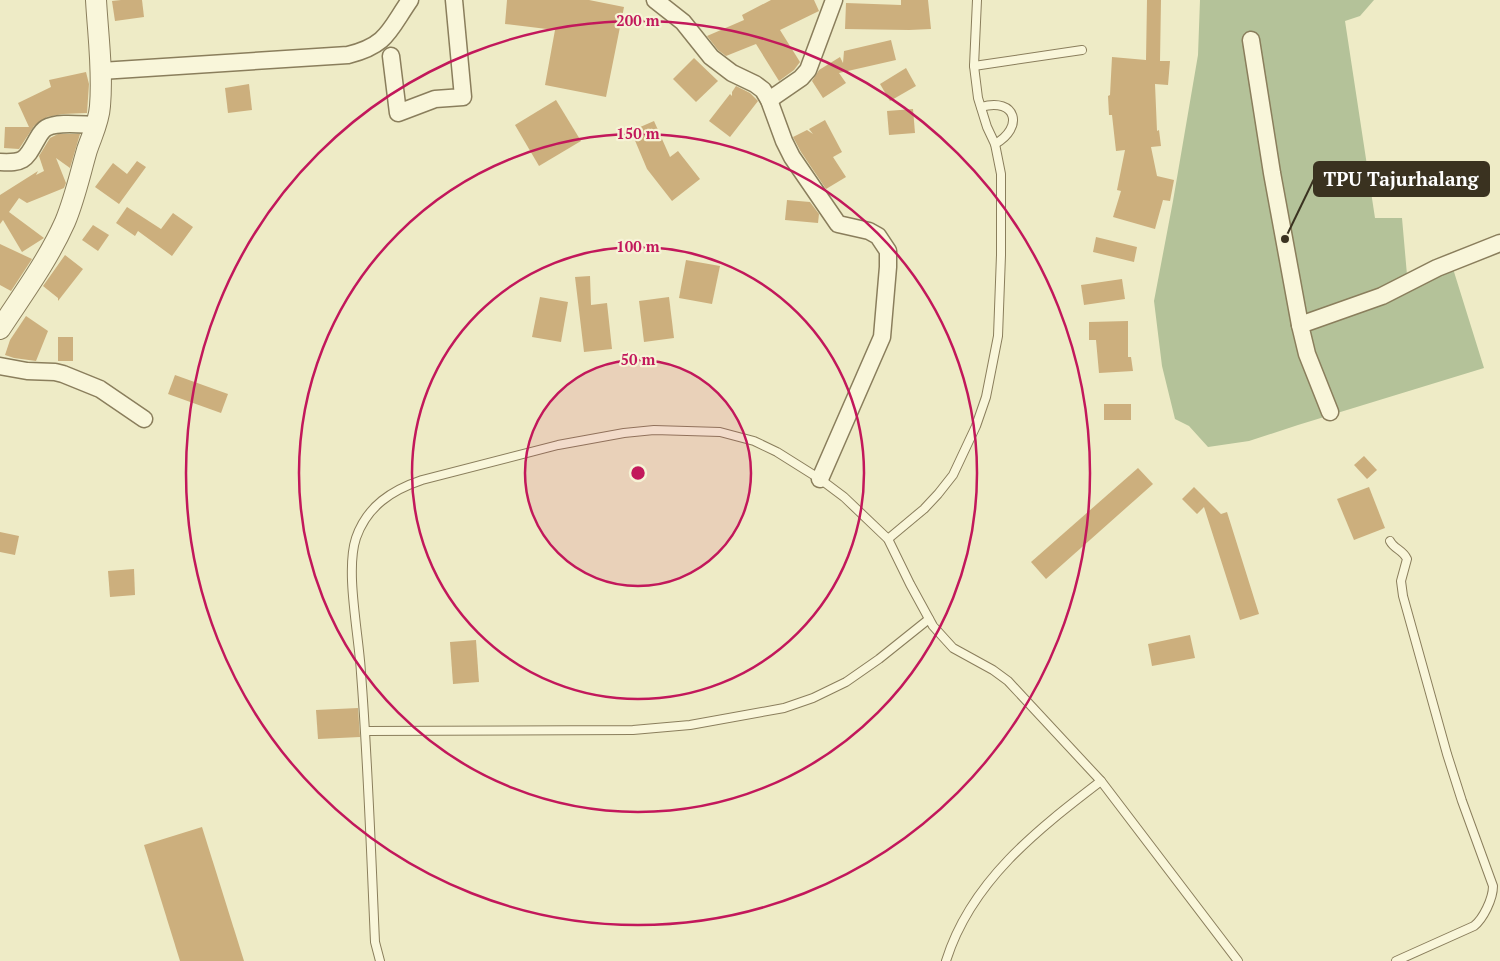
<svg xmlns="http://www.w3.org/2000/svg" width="1500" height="961" font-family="'PT Serif',serif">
<rect width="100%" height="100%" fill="#eeebc6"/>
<path fill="#b4c299" d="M1200,0H1374L1360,16L1345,21L1375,218H1402L1407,275L1450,259L1484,368L1298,425L1249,441L1208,447L1189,426L1175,419L1162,366L1154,301L1173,201L1198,55Z"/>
<g fill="#ccaf7d">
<path d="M121,0H142L144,17L115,21L112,1Z"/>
<path d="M507,0H589L624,7L606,97L545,85L555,30L505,24Z"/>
<path d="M771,0H814L819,11L780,30L800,62L794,70L779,81L756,44L726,56L718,50L707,36L744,20L742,15Z"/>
<path d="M901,0H928L931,29L909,30L845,29L846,3L901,5Z"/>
<path d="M1147,0H1161L1160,61H1170L1168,85L1155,84L1157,131L1159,130L1161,146L1151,147L1157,176L1174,180L1170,201L1163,200L1155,229L1113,217L1121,191L1117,190L1125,150L1116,151L1112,115H1109L1108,96L1110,95L1112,57L1146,60Z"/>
<path d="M891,40L896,60L839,73L846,83L823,98L812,81L819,70L840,57L843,63L844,51Z"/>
<path d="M694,58L718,81L696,102L673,79Z"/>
<path d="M906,68L916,86L890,101L880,84Z"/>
<path d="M86,72L89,84L87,113L63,114L47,117L34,126L19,149L4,148L5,127H29L18,103L51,87L49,80Z"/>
<path d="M249,84L252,110L228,113L225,88Z"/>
<path d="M736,86L750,93L758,101L730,137L709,121L730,94L732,96V92Z"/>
<path d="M556,100L581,141L539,166L515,125Z"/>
<path d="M913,109L915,133L889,135L887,111Z"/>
<path d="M825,120L842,152L833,157L846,177L826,189L801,152L793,137L807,130L813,134L809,129Z"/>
<path d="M654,121L670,157L678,151L700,179L672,201L647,169L631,131Z"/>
<path d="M58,134H80L70,168L56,158L66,183L64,188L27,203L19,198L9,212L44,238L22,252L3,220L0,224V195L38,171L36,175L44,171L39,156L50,138Z"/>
<path d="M137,161L146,167L119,204L95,187L113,163L127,174Z"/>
<path d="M787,200L810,202L819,214L818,223L785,220Z"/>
<path d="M127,207L161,229L173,213L193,227L172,256L138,231L135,236L116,223Z"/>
<path d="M93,225L109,235L98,251L82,240Z"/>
<path d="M1096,237L1137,247L1134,262L1093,252Z"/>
<path d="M0,244L32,259L11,291L0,285Z"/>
<path d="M65,255L83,269L58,301V298L43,286Z"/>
<path d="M686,260L720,266L712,304L679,298Z"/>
<path d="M590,276L591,305L607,303L612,349L584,352L575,277Z"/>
<path d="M1122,279L1125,299L1084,305L1081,285Z"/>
<path d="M540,297L568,302L561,342L532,337Z"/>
<path d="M669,297L674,338L644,342L639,301Z"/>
<path d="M26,316L48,331L36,361L14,358L5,355L10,340Z"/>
<path d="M1128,321V357H1131L1133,371L1099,373L1096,340H1089V322Z"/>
<rect x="58" y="337" width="15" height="24"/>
<path d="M175,375L228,394L221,413L168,394Z"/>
<rect x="1104" y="404" width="27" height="16"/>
<path d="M1364,456L1377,470L1367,479L1354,465Z"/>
<path d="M1138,468L1153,484L1046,579L1031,562Z"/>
<path d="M1194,487L1221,514L1227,512L1259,614L1240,620L1204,507L1197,514L1182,499Z"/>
<path d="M1369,487L1385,528L1354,540L1337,499Z"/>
<path d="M0,532L19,536L15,555L0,552Z"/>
<path d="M134,569L135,595L110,597L108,571Z"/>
<path d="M1190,635L1195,658L1152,666L1148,644Z"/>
<path d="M476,640L479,682L453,684L450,642Z"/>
<path d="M358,708L360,737L318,739L316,710Z"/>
<path d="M202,827L244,961H180L144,845Z"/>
</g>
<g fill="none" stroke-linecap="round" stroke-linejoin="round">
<g stroke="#8a7e5c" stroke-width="10">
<g id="service">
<path d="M974,66L1082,50"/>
<path d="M981,107C1017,97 1024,128 995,144"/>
<path d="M888,539L924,509L938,494L953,475L976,426L986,397L998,336L1001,255V174L995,144L987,127L978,98L974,66L977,0"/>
<path d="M1390,541C1394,549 1403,550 1407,559L1401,581L1403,596L1447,754L1462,801L1493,886C1493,899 1483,919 1474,926L1396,961"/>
<path d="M366,731L633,730L690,725L784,708L813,698L846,682L879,659L929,619"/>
<path d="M380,961L375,942C371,852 368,762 361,673C359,635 345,571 356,538C367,506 392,490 422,480L558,445L624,433L654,430L720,432L754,441L777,452L820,479L844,497L888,539L910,584L933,626L953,648L993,670L1008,681L1101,781L1238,961"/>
<path d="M946,961C971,881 1037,830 1101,781"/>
</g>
</g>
<g stroke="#8a7e5c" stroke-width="19">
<g id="minor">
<path d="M655,0L683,22L711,57L732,73L755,84L763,90L769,100L784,141L792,157L838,224L869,231L878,236L888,251V267L882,337L820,479"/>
<path d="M1251,40L1272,173L1300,325"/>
<path d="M391,56L398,113L435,99L463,97L454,0"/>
<path d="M101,71L348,55C388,45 389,30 410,0"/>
<path d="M769,100L801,78L808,70L834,0"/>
<path d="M0,162C23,163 25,161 36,141C39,136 41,131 46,128C57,121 84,125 97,125"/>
<path d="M0,366L27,371L55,372L63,374L100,389L144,419"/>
<path d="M1330,412L1307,354L1300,325L1382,296L1437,268L1500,243"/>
</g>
</g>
<g stroke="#8a7e5c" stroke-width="22">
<path id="tertiary" d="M0,329C23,294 48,260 65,222C75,198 80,174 87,150C92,135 99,122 100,106C103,71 98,35 96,0"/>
</g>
<use href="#service" stroke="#f9f6da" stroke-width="8"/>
<use href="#minor" stroke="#f9f6da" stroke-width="16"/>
<use href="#tertiary" stroke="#f9f6da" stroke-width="20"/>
</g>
<circle cx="638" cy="473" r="113" fill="#c2185b" fill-opacity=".12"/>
<g fill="none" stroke="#c2185b" stroke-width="2.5">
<circle cx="638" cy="473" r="113"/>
<circle cx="638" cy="473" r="226"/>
<circle cx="638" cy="473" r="339"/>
<circle cx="638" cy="473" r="452"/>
</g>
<circle cx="638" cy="473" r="8" fill="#c2185b" stroke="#f6f3d6" stroke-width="2.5"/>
<g font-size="15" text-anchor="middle" font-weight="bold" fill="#c2185b" stroke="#f6f3d6" stroke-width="4.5" stroke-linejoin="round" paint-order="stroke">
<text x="638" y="26">200 m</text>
<text x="638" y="139">150 m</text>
<text x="638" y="252">100 m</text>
<text x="638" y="365">50 m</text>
</g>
<path fill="none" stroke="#3a3220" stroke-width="2" d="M1285 239L1314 179"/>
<circle fill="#3a3220" stroke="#f6f3d6" stroke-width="2" cx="1285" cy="239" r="5"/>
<rect fill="#3a3220" stroke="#3a3220" stroke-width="2" x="1314" y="162" width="175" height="34" rx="5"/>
<g font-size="19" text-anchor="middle" font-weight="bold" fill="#fff">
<text x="1401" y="186">TPU Tajurhalang</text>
</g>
</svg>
